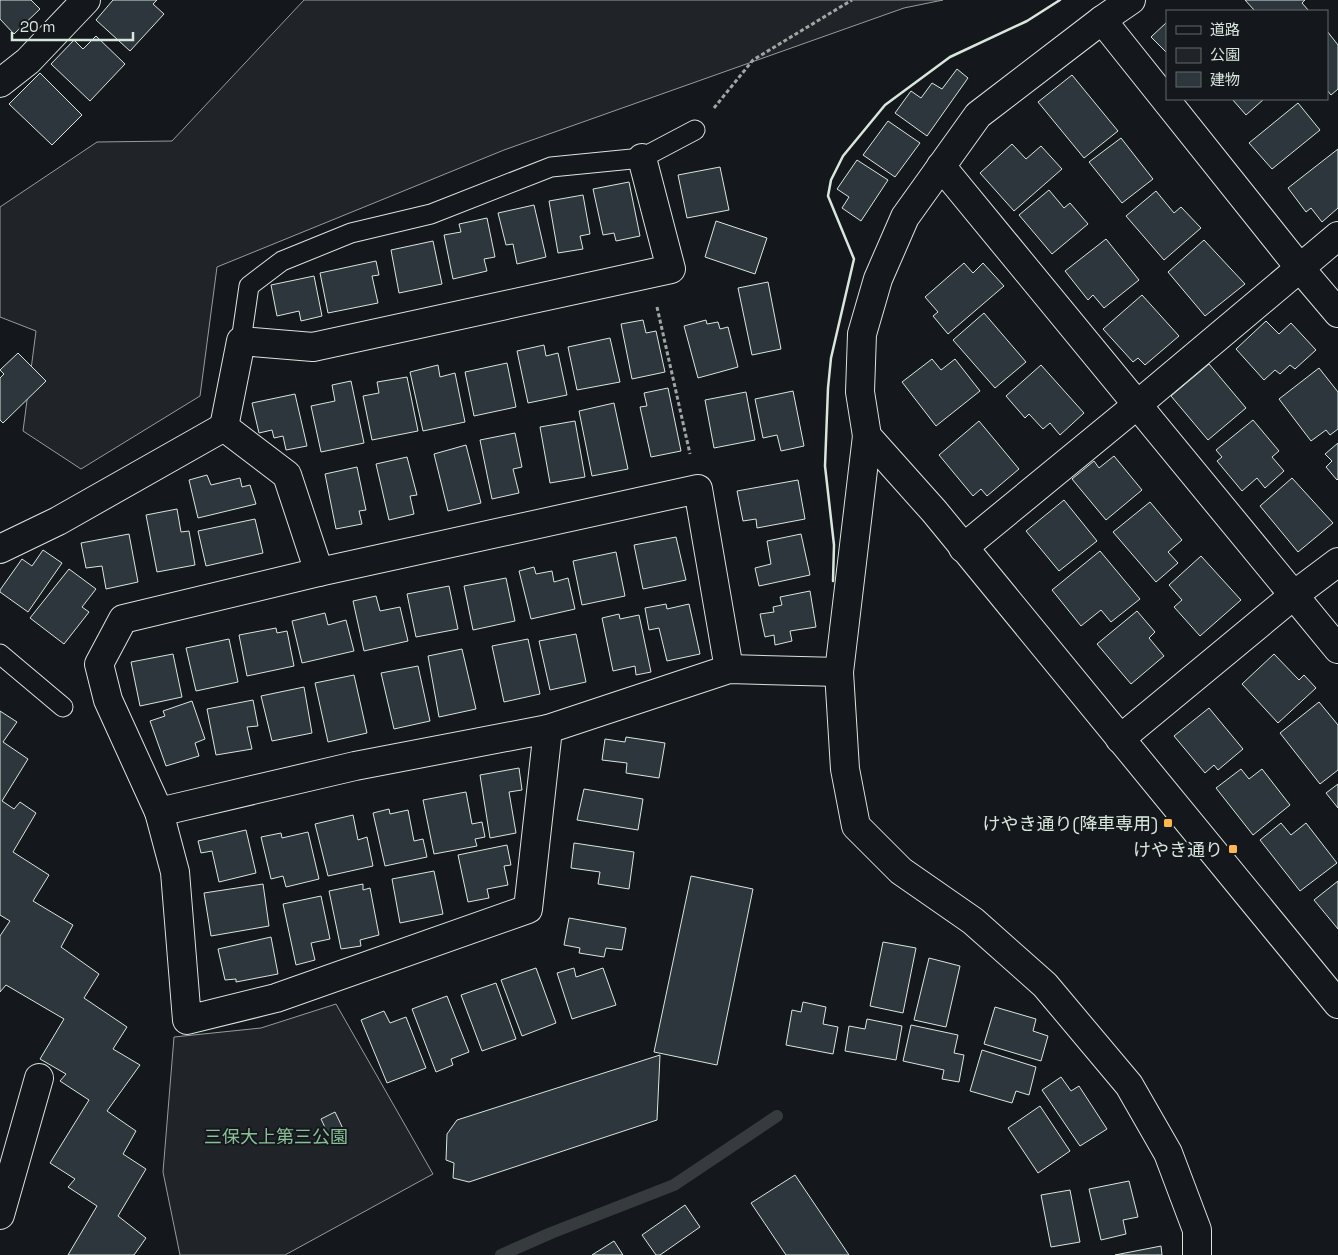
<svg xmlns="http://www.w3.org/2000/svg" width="1338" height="1255" font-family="'Space Grotesk','Noto Sans JP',sans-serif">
<rect width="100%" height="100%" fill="#14181c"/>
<g fill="#202428" stroke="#939e99">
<path d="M304,0H943L904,8L504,150L217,267L200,396L81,469L23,431L36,331L0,317V207L97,142L172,141Z"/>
<path d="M336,1004L433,1174L285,1255H180L163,1172L174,1037L261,1028Z"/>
</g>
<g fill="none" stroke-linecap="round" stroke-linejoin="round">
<path stroke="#363b3e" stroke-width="12" d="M501,1255L551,1233L674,1185L777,1116"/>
</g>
<g fill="#2c363c" stroke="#d8e6dc">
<path d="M0,0H31L40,9L14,34L0,19Z"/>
<path d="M113,0H157L153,4L164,14L130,51L96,20Z"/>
<path d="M1245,0H1305L1302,3L1309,11H1255Z"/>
<path d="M1167,22V53L1151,37Z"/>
<path d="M1327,31L1338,45V89L1331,95L1327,90Z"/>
<path d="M96,36L125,64L90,101L51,64L74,40L83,49Z"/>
<path d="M957,69L968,78L927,136L895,113L911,91L921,98L932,83L942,89Z"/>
<path d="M40,73L82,115L52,145L9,104Z"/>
<path d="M1072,75L1118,131L1084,158L1038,102Z"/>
<path d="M1232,99H1264L1246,115Z"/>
<path d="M1298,103L1320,130L1272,169L1249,143Z"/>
<path d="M888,121L920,143L895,177L863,155Z"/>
<path d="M1121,138L1153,179L1122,203L1089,162Z"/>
<path d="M1012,144L1026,159L1041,146L1062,169L1014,211L980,173Z"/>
<path d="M1338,149V208L1322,222L1311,208L1306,212L1288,188Z"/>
<path d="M857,160L888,180L861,221L842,208L849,197L837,189Z"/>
<path d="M720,167L729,210L687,218L678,175Z"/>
<path d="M629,182L640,236L616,241L614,233L603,235L593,189Z"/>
<path d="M1049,190L1064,208L1070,203L1088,224L1052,254L1019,215Z"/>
<path d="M1156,191L1174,213L1181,207L1201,228L1164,260L1126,216Z"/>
<path d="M583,195L590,234L580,236L583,249L558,253L549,201Z"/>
<path d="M534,205L546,257L517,264L513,244L506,245L498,213Z"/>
<path d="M487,218L495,257L484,259L487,271L453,279L444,235L461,232L459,224Z"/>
<path d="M716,221L767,238L755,274L705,257Z"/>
<path d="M1106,239L1139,280L1104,308L1093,295L1088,300L1065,271Z"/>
<path d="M1204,240L1245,284L1205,316L1168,272Z"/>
<path d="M433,241L442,284L399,293L391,250Z"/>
<path d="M376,261L379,275L372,276L378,303L328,313L320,273Z"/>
<path d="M964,263L973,273L983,263L1004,286L948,334L933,316L938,312L925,297Z"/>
<path d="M314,276L322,316L301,321L299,311L277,316L271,285Z"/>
<path d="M768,282L781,349L752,355L738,288Z"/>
<path d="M1142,295L1179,336L1145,365L1138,358L1133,362L1103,329Z"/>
<path d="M984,313L1026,362L995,388L953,340Z"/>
<path d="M643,320L646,333L656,331L665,372L632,379L621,324Z"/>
<path d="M706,320L707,324L718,322L720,329L728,327L738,367L698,378L684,326Z"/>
<path d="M1266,321L1279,334L1291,323L1316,350L1295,369L1290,365L1280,374L1275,370L1264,380L1236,349Z"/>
<path d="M610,338L620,382L577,390L568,347Z"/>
<path d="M544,345L546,356L558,353L567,395L528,403L517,351Z"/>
<path d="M18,353L46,381L3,423L0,420V378L4,374L0,370Z"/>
<path d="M932,359L941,370L955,359L980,391L936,426L902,382Z"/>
<path d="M507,363L516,407L474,416L465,372Z"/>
<path d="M1209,364L1246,408L1208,440L1171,396Z"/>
<path d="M438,365L440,377L455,373L465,422L423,431L410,372Z"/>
<path d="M1041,365L1084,413L1060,435L1050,423L1043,429L1029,414L1025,418L1006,396Z"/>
<path d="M1319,368L1338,392V429L1330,435L1326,430L1311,441L1279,399Z"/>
<path d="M407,377L418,431L372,440L363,396L379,393L377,382Z"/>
<path d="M351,381L364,443L321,452L311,406L335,401L332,385Z"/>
<path d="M668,388L681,451L651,457L640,407L647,406L644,393Z"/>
<path d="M793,391L804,446L781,451L777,435L763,438L755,399Z"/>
<path d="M746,392L755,440L714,448L705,400Z"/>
<path d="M295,394L307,446L286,450L283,436L274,438L272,430L259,433L252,403Z"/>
<path d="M614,403L628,469L592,476L579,411Z"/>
<path d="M1253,420L1279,451L1272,457L1284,471L1265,488L1257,478L1242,491L1217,461L1222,457L1216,450Z"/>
<path d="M575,421L585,477L550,483L540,427Z"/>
<path d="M979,421L1019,469L987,496L981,489L973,496L939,455Z"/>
<path d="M515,433L522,467L513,469L519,493L492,499L480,440Z"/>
<path d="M1338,443V479L1337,480L1326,467L1332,461L1325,454Z"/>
<path d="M466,445L481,503L448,511L434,454Z"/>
<path d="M1114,456L1142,490L1106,520L1072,479L1094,461L1099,468Z"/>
<path d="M407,457L417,495L410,496L414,514L389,520L376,464Z"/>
<path d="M357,467L366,510L359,511L362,524L336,529L325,474Z"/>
<path d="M207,475L211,485L240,478L242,487L250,485L256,504L198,518L189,480Z"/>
<path d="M1292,478L1333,523L1298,552L1260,506Z"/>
<path d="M798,480L805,519L757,528L756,519L743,521L737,491Z"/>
<path d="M1064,500L1097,541L1059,571L1026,531Z"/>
<path d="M1150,502L1182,540L1168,552L1178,563L1156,582L1113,532Z"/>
<path d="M177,509L181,532L189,531L195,565L157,572L146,515Z"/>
<path d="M255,519L263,553L206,566L198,531Z"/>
<path d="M129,534L138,582L106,589L102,566L86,568L81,543Z"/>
<path d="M801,534L810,575L759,586L755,568L771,564L767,541Z"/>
<path d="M676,537L686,580L643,589L634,545Z"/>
<path d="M43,550L62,563L28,612L0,592V590L22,559L32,566Z"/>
<path d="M1100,551L1140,599L1111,622L1101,610L1081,626L1052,590Z"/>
<path d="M616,552L625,596L582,605L573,561Z"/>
<path d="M1201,556L1241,600L1200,636L1174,607L1182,600L1169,585Z"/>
<path d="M534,567L536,574L552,571L554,582L568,578L575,609L531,619L519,571Z"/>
<path d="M69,569L96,589L82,607L89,612L64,644L30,618Z"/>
<path d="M506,578L515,621L473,630L464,586Z"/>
<path d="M449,586L458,629L416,637L407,594Z"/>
<path d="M810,591L816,627L790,631L792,641L775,645L774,635L765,637L760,614L774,612L773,607L782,605L780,597Z"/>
<path d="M376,596L380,611L400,607L408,641L364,651L353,601Z"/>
<path d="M666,604L667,609L689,604L700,654L667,661L659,628L649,630L645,608Z"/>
<path d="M1137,611L1155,632L1149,638L1164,656L1131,684L1097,644Z"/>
<path d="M325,613L328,625L346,620L354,651L302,663L292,621Z"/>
<path d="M619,614L620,619L639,615L651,672L636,675L635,666L613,671L602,618Z"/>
<path d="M276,628L277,633L287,631L294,666L247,676L239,635Z"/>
<path d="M576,634L586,682L550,690L539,641Z"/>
<path d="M229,639L238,682L196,691L186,648Z"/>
<path d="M528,639L540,694L504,702L492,646Z"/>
<path d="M462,649L476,709L439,717L428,656Z"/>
<path d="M173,654L182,697L140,706L131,662Z"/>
<path d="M1274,654L1299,680L1304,675L1316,688L1278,723L1242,684Z"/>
<path d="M418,666L430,721L394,729L381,673Z"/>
<path d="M354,675L367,733L328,742L315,683Z"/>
<path d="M304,687L312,733L272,741L261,696Z"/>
<path d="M253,700L258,726L247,727L252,749L216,755L207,709Z"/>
<path d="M192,701L205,739L195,743L199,756L166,766L150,721L165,716L163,711Z"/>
<path d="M1319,702L1338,725V770L1320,784L1280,733Z"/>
<path d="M1209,708L1243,749L1218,770L1214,765L1205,773L1174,736Z"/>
<path d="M0,711L17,722L3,742L28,759L2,801L14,809L20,802L36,813L13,852L49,875L33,901L73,925L61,947L99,974L84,998L127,1027L113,1049L140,1065L107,1111L136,1131L123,1154L146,1169L118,1216L146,1238L134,1255H68L97,1206L68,1187L75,1179L50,1163L89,1100L60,1081L66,1074L40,1059L64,1019L6,985L0,992V936L10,921L0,915Z"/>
<path d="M626,737L665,743L659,778L626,773L627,763L602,760L605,739L625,742Z"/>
<path d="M519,768L522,790L509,792L516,833L490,838L480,775Z"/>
<path d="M1241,769L1249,779L1262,769L1290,805L1253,835L1216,788Z"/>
<path d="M1338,784V808L1326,793Z"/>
<path d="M584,789L643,799L638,830L577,820Z"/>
<path d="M466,792L472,824L482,822L485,837L475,839L477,846L434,854L423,800Z"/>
<path d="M389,809L390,814L408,810L414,841L423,839L427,857L385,866L373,813Z"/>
<path d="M353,815L358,840L367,837L373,866L328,876L315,824Z"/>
<path d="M1281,823L1291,835L1306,823L1337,863L1300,891L1260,840Z"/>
<path d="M246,830L256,873L219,882L212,851L201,853L198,841Z"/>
<path d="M308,832L319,879L286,887L283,876L271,879L261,837L281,833L282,838Z"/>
<path d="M574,843L634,852L629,889L598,884L600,872L571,868Z"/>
<path d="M507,845L511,865L504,866L508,885L487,889L489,898L468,902L458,855Z"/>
<path d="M434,871L443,914L400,923L392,879Z"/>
<path d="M691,876L753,889L717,1065L654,1052Z"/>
<path d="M1338,881V929L1314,900Z"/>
<path d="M263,884L269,926L211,936L204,893Z"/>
<path d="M363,884V890L370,888L379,935L360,940L361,946L341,949L329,891Z"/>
<path d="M321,896L330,939L311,943L315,960L296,965L283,904Z"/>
<path d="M569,918L626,928L622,950L606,948L604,957L579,953L580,948L564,945Z"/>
<path d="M271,937L278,974L236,982V979L225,980L218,949Z"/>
<path d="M883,942L916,948L903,1013L870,1006Z"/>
<path d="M929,958L960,966L946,1027L914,1020Z"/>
<path d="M536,968L556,1023L522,1036L501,980Z"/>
<path d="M574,968L576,977L603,968L616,1005L572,1019L557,973Z"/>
<path d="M496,983L516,1039L482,1051L461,995Z"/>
<path d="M447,996L469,1052L451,1059L453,1065L436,1072L412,1009Z"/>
<path d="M803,1002L826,1007L823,1024L838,1027L833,1054L786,1045L792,1010L801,1012Z"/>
<path d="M995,1007L1036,1019L1033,1031L1048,1036L1041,1061L984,1044Z"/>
<path d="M384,1011L390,1023L406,1017L426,1068L387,1083L361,1020Z"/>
<path d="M867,1019L902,1026L896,1060L845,1051L849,1026L865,1029Z"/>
<path d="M911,1025L958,1035L954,1053L964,1055L959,1082L942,1079L944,1070L903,1061Z"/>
<path d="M982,1050L1036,1067L1029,1095L1016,1091L1012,1103L970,1091Z"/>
<path d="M660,1055L657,1120L469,1182L453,1178L454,1163L446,1160L447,1134L457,1120Z"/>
<path d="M1061,1077L1071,1091L1079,1086L1107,1129L1080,1146L1042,1090Z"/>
<path d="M1040,1106L1070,1151L1038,1173L1008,1128Z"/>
<path d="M335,1112L347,1137L333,1144L321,1119Z"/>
<path d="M795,1175L849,1255H786L751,1203Z"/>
<path d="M1129,1181L1138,1217L1123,1220L1126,1234L1101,1240L1089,1189Z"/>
<path d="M1070,1190L1080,1242L1051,1247L1041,1195Z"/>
<path d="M685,1205L700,1227L660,1255H656L642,1235Z"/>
<path d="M614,1241L623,1255H592Z"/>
<path d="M1161,1246L1162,1255H1115Z"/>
</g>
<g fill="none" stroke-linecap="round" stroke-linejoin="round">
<g stroke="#d8e6dc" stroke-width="21">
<g id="service">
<path d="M241,341L249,286L282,261L351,233L431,214L551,167L642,158L695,130"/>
<path d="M0,654L63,707"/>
</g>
</g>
<g stroke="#d8e6dc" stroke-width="30">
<g id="minor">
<path d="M1102,20L1299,267L1338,313"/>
<path d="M0,83L28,61L86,0"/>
<path d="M941,166L1338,649"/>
<path d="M224,427L241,341L313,347L671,269L642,158"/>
<path d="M867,436L839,672L845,769L856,826L901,871L973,921L1045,985L1129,1085L1168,1153L1197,1230V1255"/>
<path d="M963,548L1137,405L1338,236"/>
<path d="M0,549L58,521L224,427L287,475L319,572"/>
<path d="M548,729L528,909L276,998L187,1020L175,872L159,812L108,700L99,664L123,619L319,572L698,489L729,669"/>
<path d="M1120,739L1294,595L1338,562"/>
<path d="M159,812L355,766L548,729L729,669L839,672"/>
<path d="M0,1215L39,1078"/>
</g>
</g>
<g stroke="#d8e6dc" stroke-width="30">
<path id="tertiary" d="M1131,0L1102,20L978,115L905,217L878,279L862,334L860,392L867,436L934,511L1338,1004"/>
</g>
<g stroke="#9da8a2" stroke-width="3" stroke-dasharray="4 2.5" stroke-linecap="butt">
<path d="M714,108L753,60L852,0"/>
<path d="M657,307L690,454"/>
</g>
<use href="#service" stroke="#14181c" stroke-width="19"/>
<use href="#minor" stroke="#14181c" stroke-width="28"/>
<use href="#tertiary" stroke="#14181c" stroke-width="28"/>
<path stroke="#d8e6dc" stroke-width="2.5" d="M833,581L834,545L825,466L828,388L831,358L854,259L828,196L831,180L843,156L885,105L950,57L1027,21L1060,0"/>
</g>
<g fill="#ffb74d" stroke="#14181c" stroke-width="2">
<rect x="1163" y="818" width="10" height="10" rx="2.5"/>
<rect x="1228" y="844" width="10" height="10" rx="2.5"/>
</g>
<g text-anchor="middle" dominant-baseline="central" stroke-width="4" stroke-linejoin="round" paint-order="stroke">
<g font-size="18" fill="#d8e6dc" stroke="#14181c" text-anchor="end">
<text x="1158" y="823">けやき通り(降車専用)</text>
<text x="1223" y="849">けやき通り</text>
</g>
<g font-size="18" fill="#8ac095" stroke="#14181c">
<text x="276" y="1136">三保大上第三公園</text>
</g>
</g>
<rect x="1166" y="10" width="162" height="90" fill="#14181c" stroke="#626a69"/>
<rect x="1176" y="26" width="25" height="8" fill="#14181c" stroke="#626a69"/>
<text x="1210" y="35" font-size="15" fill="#d8e6dc">道路</text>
<rect x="1176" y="48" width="25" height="15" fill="#202428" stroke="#626a69"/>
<text x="1210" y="60" font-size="15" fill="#d8e6dc">公園</text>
<rect x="1176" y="72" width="25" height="15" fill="#2c363c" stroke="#626a69"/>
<text x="1210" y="85" font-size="15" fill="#d8e6dc">建物</text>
<path d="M12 32v8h121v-8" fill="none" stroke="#d8e6dc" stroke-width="2.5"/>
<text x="20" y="32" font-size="15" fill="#d8e6dc" stroke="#14181c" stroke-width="4" paint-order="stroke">20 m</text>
</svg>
